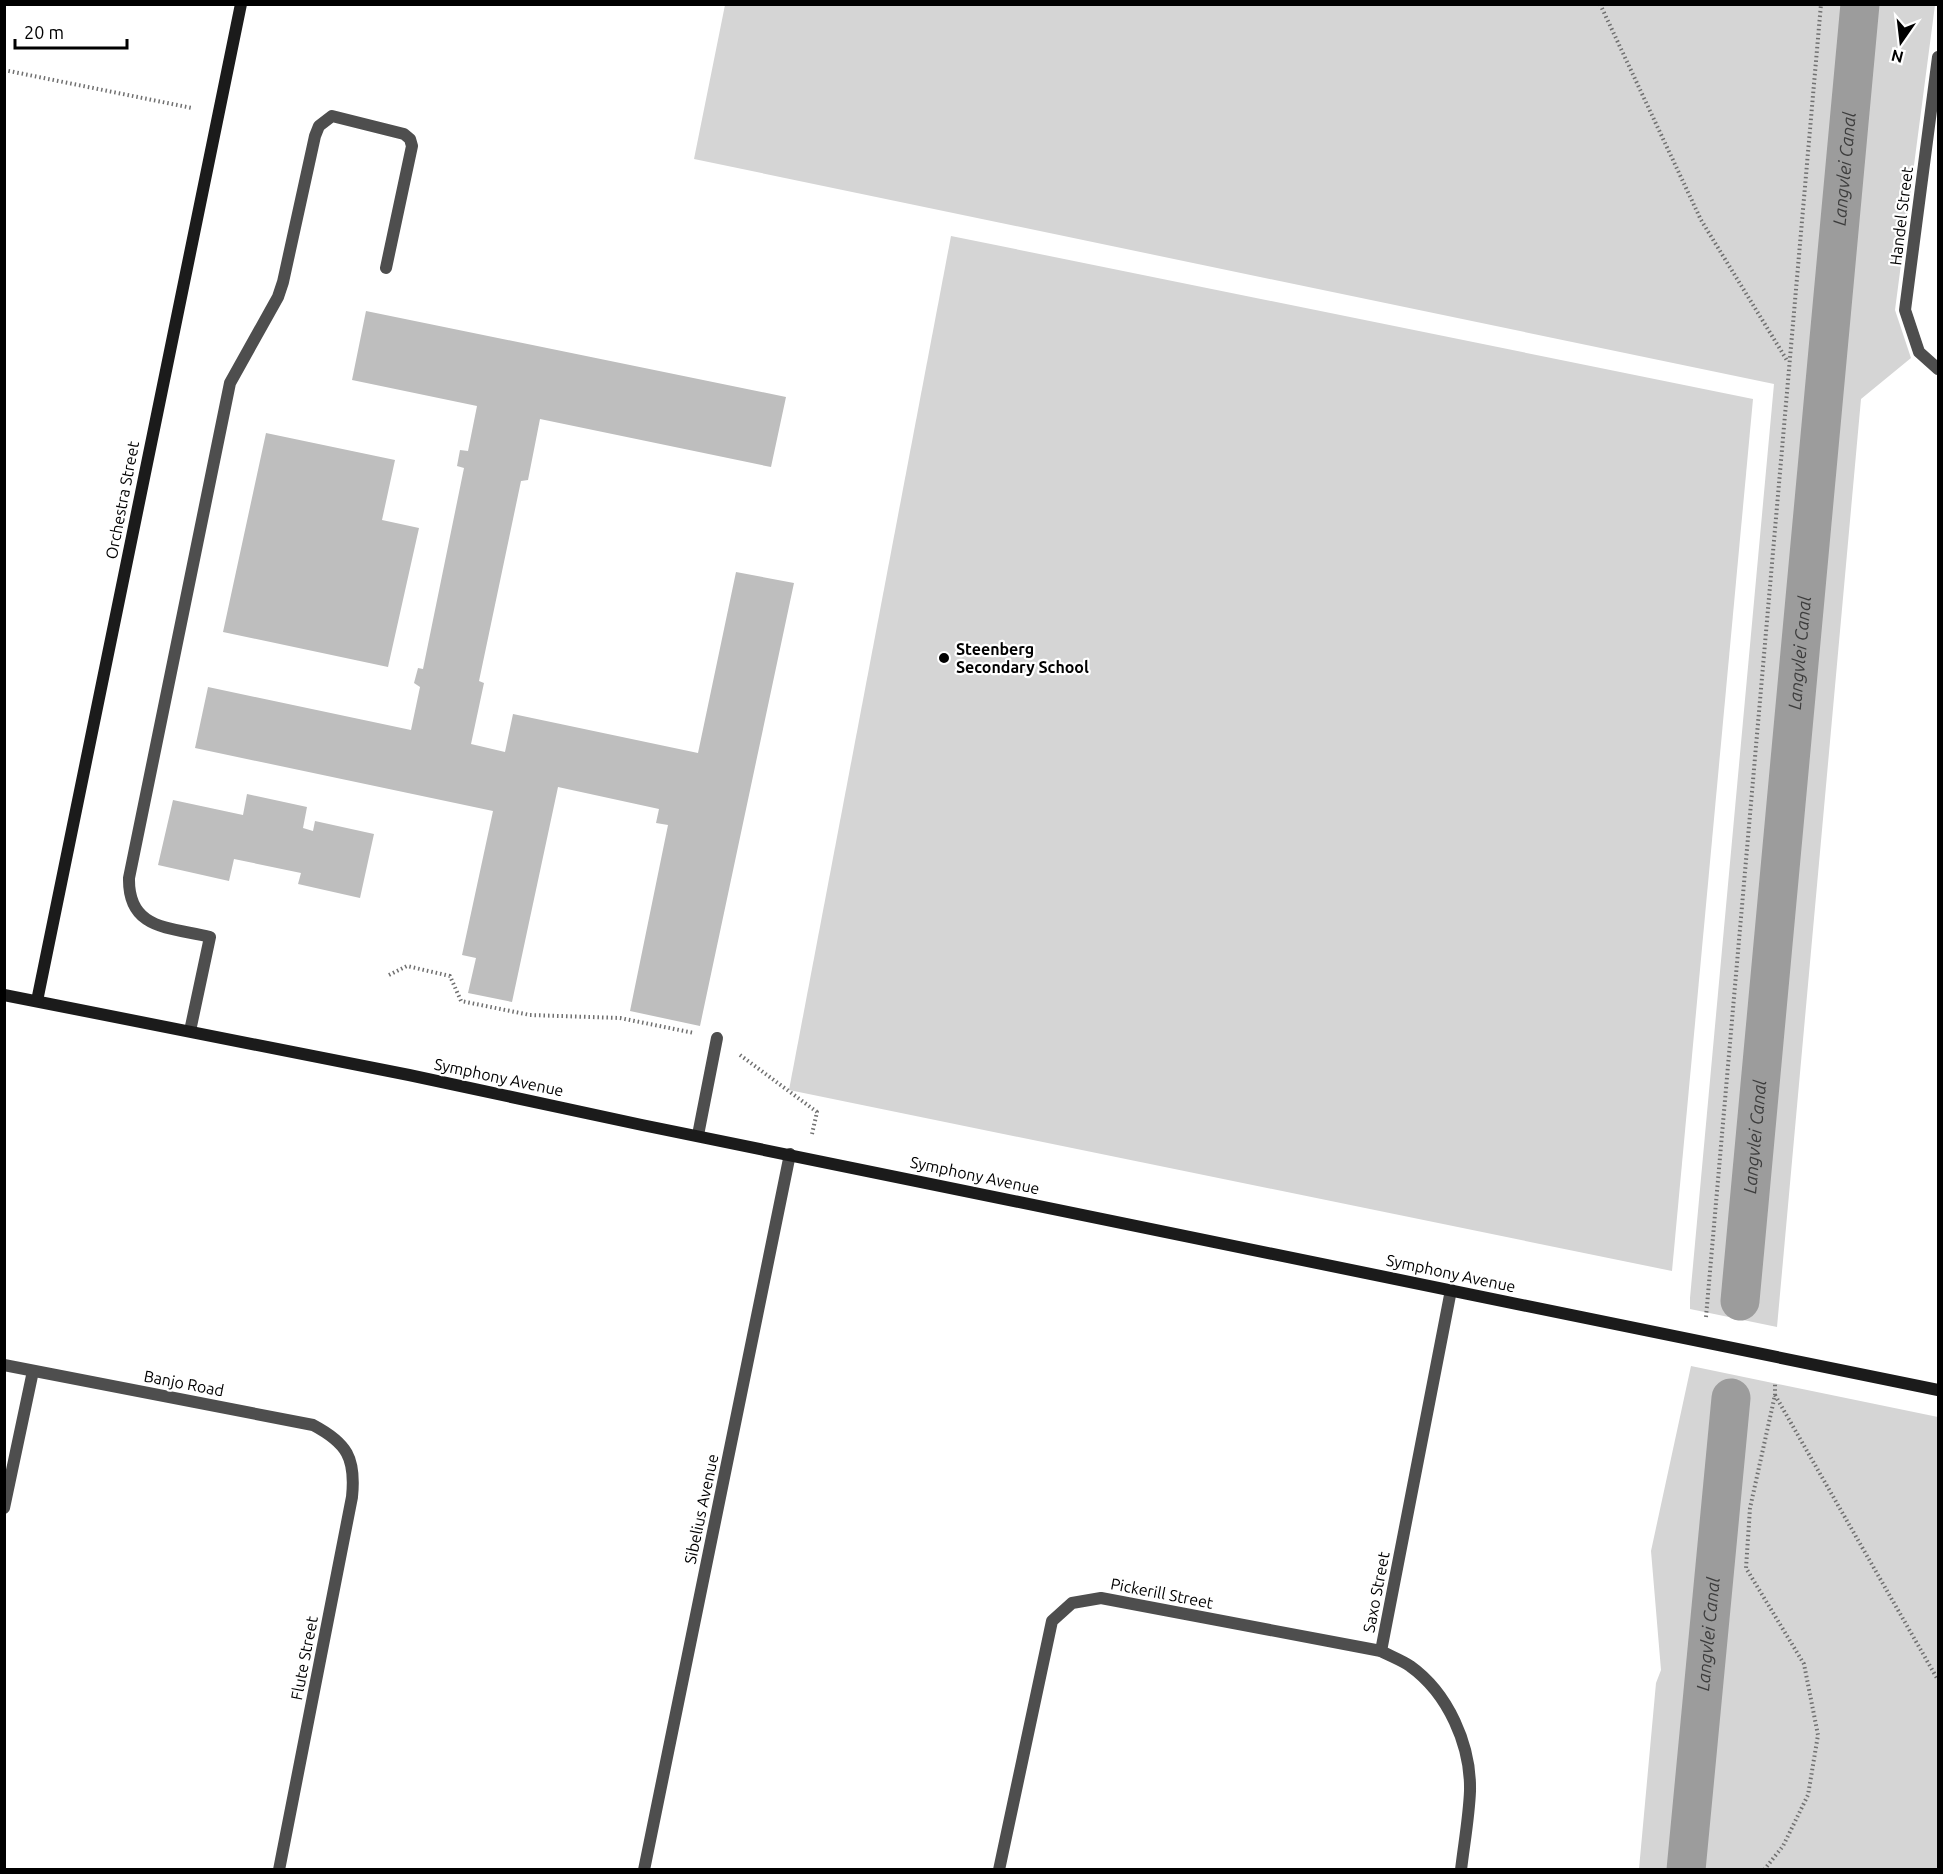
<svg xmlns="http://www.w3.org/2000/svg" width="1943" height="1874" font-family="Ubuntu,sans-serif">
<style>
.green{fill:#d5d5d5}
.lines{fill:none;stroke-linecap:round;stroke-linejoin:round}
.canal{stroke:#9c9c9c;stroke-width:39}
.building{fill:#bebebe}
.path{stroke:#707070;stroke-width:4;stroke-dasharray:1.5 3;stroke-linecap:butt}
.lane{stroke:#4e4e4e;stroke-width:12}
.street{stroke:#4e4e4e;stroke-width:12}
.secondary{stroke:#1b1b1b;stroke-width:12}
.poi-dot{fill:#000;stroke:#fff;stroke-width:2}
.labels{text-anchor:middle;stroke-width:4.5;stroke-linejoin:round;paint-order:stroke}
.street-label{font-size:16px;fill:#000;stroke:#fff}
.poi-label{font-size:16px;font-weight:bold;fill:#000;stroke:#fff;text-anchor:start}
.water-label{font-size:18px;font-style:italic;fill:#3d3d3d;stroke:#fff}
</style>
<rect width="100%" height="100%" fill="#fff"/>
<!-- green -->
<g class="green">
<path d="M725 5H1935L1895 310 1911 358 1861 399 1777 1327 1690 1309V1298L1774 384 694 159Z"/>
<path d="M951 236 1753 399 1672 1271 789 1090Z"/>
<path d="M1691 1366 1938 1417V1869H1639L1656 1683 1661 1670 1651 1551Z"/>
</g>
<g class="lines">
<!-- canal -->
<g class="canal">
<path id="s1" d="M1740 1301 1860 4"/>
<path id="s2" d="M1686 1870 1731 1398"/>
</g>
</g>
<!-- building -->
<g class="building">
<path d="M366 311 786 397 771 467 540 419 528 480 521 481 479 681 484 683 471 744 505 752 513 714 698 753 736 572 794 583 700 1026 630 1011 668 825 656 823 659 809 558 787 512 1002 468 993 476 958 462 955 493 811 195 748 208 687 411 730 420 687 414 683 418 668 423 669 464 468 457 466 460 450 468 451 477 406 352 380Z"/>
<path d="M266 433 395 460 382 520 419 528 388 667 223 632Z"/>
<path d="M247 794 307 807 303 828 313 831 315 821 374 834 360 898 298 884 301 873 234 859 229 881 158 865 173 800 243 815Z"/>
</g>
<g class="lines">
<!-- path -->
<g class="path">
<path d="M1600 4 1701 220 1788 362"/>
<path d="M4 70 192 108"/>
<path d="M389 975 407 966 450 976 461 1001 530 1015 620 1018 694 1033"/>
<path d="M740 1055 817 1112 812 1134"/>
<path d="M1706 1317 1821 4"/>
<path d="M1775 1395 1938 1680"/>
<path d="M1764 1870 1783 1846 1808 1795 1818 1735 1804 1664 1746 1568 1750 1508 1775 1395V1382"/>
</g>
<!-- lane -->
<g class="lane">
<path d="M190 1031 210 937C169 927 128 930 129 878L230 383 278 297 283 282 315 136 319 126 332 116 404 134 410 139 412 146 386 268"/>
<path d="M698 1135 717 1038"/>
</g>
<!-- street -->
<g class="street">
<path d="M1938 57 1905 310 1919 352 1938 369"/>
<path d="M4 1365 313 1425C347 1443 356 1458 352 1497L279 1870"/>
<path d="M4 1508 33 1371"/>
<path d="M1381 1651 1451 1290"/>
<path d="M644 1870 790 1154"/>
<path d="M999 1870 1052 1621 1072 1603 1101 1598 1381 1651C1390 1656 1401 1660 1410 1666 1448 1693 1471 1745 1470 1791 1469 1817 1464 1844 1461 1870"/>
</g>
<!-- secondary -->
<g class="secondary">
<path d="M4 995 409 1075 642 1125 1938 1390"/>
<path d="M37 1001 241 4"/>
</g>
</g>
<!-- markers -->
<circle class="poi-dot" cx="944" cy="658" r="6"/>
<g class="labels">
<!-- street labels -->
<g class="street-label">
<text transform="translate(1901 216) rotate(-83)" y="6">Handel Street</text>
<text transform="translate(122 500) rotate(-79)" y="6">Orchestra Street</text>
<text transform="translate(499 1077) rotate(12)" y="6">Symphony Avenue</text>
<text transform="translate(975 1175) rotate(12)" y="6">Symphony Avenue</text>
<text transform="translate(1451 1273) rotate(12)" y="6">Symphony Avenue</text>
<text transform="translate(184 1383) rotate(11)" y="6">Banjo Road</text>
<text transform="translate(701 1509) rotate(-78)" y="6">Sibelius Avenue</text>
<text transform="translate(1376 1592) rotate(-79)" y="6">Saxo Street</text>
<text transform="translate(1162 1593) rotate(11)" y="6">Pickerill Street</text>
<text transform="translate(304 1658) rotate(-79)" y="6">Flute Street</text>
</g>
<!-- poi labels -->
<g class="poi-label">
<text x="956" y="655">Steenberg<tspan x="956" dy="18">Secondary School</tspan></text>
</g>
<!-- water labels -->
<g class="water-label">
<text dy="6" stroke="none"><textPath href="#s1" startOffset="1137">Langvlei Canal</textPath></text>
<text dy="6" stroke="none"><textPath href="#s1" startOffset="651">Langvlei Canal</textPath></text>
<text dy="6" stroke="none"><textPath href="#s1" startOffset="165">Langvlei Canal</textPath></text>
<text dy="6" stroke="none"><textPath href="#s2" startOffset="237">Langvlei Canal</textPath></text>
</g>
</g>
<!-- border -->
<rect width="1943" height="1874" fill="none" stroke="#000000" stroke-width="12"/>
<!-- north arrow -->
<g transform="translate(1901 42) rotate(194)" stroke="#ffffff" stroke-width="4.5" paint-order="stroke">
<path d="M0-4.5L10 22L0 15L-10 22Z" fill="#000000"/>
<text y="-9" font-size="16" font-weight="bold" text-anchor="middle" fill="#000000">N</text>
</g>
<!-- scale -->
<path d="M15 39v9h112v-9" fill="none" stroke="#000000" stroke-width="3"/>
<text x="24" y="39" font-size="18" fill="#000000" stroke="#ffffff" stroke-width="4.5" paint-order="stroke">20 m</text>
</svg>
